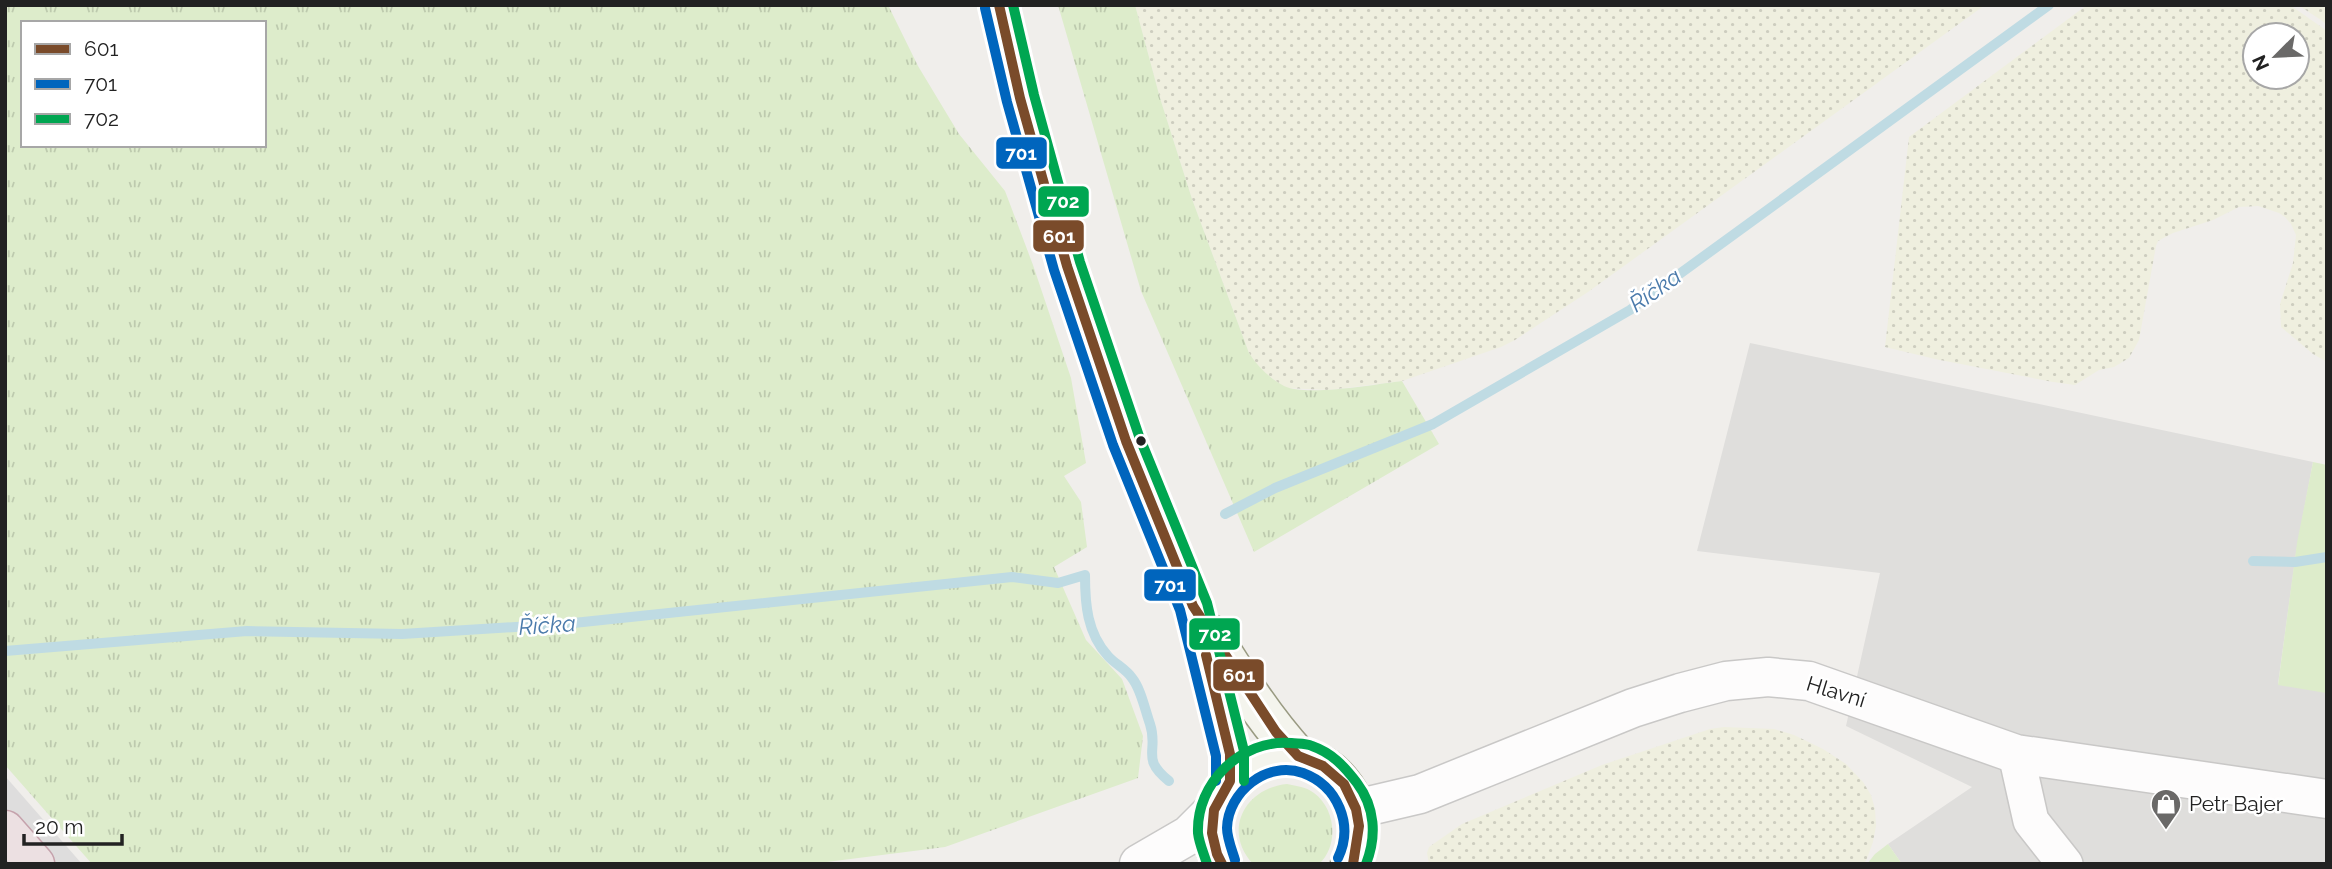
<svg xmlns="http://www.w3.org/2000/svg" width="2332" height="869" font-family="Raleway,sans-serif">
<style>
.residential{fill:#dfdedc}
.farmland{fill:url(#farmland-dots);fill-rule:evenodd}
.grass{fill:url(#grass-tufts);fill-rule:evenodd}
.garden{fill:#ddeccb}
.pier{fill:#dedddd}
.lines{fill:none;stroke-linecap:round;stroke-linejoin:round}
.stream{stroke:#bfdbe3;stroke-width:10}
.minor-casing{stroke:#c9c8c7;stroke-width:38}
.tertiary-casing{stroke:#c9c8c7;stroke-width:41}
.secondary-casing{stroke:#999a82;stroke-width:41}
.motorway-casing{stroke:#c5a2ac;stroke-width:41}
.minor{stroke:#fdfcfc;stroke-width:35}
.tertiary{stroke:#fdfcfc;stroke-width:38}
.secondary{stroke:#f4f4ed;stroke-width:38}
.motorway{stroke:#ece0e2;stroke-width:38}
.bus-1-casing{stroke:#fff;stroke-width:16}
.bus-2-casing{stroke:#fff;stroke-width:16}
.bus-3-casing{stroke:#fff;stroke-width:16}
.bus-1{stroke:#7a4b2a;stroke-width:10}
.bus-2{stroke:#0065bd;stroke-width:10}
.bus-3{stroke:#00a651;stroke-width:10}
.bus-dot{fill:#222;stroke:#fff;stroke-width:2.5}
.labels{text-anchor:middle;stroke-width:5;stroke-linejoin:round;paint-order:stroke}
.street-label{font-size:21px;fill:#222;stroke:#fff}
.poi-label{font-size:21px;fill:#222;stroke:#fff;text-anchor:start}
.water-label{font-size:23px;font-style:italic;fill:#4a7aab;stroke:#fff}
.line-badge{stroke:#fff;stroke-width:2.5}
.badge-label{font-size:19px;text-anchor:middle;font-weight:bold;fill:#fff}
</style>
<defs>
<pattern id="farmland-dots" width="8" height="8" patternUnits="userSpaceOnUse" patternTransform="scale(1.75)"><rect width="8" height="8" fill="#efefdf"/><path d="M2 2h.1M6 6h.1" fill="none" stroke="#cdcdbf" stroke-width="1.8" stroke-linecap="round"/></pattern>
<pattern id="grass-tufts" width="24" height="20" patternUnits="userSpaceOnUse" patternTransform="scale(1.75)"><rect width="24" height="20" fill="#ddeccb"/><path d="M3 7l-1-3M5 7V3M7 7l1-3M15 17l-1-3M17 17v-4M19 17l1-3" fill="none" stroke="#bdcaae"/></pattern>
</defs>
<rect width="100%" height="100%" fill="#f0eeeb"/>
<!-- residential -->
<path class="residential" d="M1750 343 2313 462 2296 553 2278 684 2326 692 2327 687V864H1902L1888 844 1972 787 1846 726 1880 573 1697 551Z"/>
<!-- farmland -->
<g class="farmland">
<path d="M1135 5H1985L1588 292 1515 340 1501 347 1402 381 1328 390 1286 388 1267 375 1256 365 1249 353 1192 199 1160 98Z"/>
<path d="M2087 5H2290L2327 31V362L2313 354 2281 327 2280 304 2293 263 2296 235 2291 224 2285 217 2279 213 2258 206 2239 207 2213 220 2173 233 2158 241 2156 246 2139 340 2129 358 2114 367 2099 370 2075 385 2053 382 1935 359 1885 347 1909 137ZM2255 35H2297V77H2255Z"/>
<path d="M2298 5H2327V25L2321 20Z"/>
<path d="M1724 727 1774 729 1794 735 1823 749 1846 764 1863 782 1871 795 1875 809 1876 826 1873 842 1866 861 1862 864H1429L1427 853 1429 847 1462 824 1602 765 1710 729Z"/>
</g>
<!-- grass -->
<g class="grass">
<path d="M5 5H888L918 66 959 134 1005 191 1033 265 1071 378 1086 463 1064 476 1081 502 1087 547 1054 567 1086 640 1122 679 1143 736 1138 778 945 847 811 864H92L5 765ZM23 23H264V145H23Z"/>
<path d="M1058 5H1135L1160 98 1192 199 1249 353C1258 367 1269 378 1284 386 1305 397 1377 384 1402 381L1439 444 1254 552 1141 291Z"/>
<path d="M1287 784C1297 786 1306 787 1314 793 1336 809 1339 846 1319 864H1253C1222 831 1245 788 1287 784Z"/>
</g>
<!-- garden -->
<g class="garden">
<path d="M2313 462 2327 465 2326 693 2278 685 2297 543Z"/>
<path d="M1888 844 1902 864H1867L1875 854Z"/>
</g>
<!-- pier -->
<path class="pier" d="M5 776 82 864H5Z"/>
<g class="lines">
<!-- stream -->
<g class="stream">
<path d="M1225 514 1275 488 1433 424 1630 310 2049 5"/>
<path d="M2253 561 2295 562 2327 557"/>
<path d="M5 651 247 631 402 634 564 624 1012 577 1058 583 1085 575C1085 604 1087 633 1108 656 1115 664 1126 669 1132 678 1141 689 1145 710 1150 724 1159 751 1140 758 1169 781"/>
</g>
<!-- minor casing -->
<g class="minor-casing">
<path id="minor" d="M2016 754 2031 821 2065 864"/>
</g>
<!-- tertiary casing -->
<g class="tertiary-casing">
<g id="tertiary">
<path d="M1356 809 1420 794 1633 708 1680 693 1726 681 1768 677 1809 681 2016 754 2327 799"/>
<path d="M1139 864 1189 835 1214 810"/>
</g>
</g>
<!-- secondary casing -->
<g class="secondary-casing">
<g id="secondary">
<path d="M999 5 1020 98 1067 266 1126 441 1193 606 1230 754V781"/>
<path d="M1211 634C1238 677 1264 719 1298 756"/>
<path d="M1222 864C1175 777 1306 706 1353 801 1362 820 1361 846 1350 864"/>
</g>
</g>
<!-- motorway casing -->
<g class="motorway-casing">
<path id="motorway" d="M5 830 35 864"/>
</g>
<!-- minor -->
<use href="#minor" class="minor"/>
<!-- tertiary -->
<use href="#tertiary" class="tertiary"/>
<!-- secondary -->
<use href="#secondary" class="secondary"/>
<!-- motorway -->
<use href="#motorway" class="motorway"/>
<!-- bus-1 casing -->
<g class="bus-1-casing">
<g id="bus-1">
<path d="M999 5 1020 98 1067 266 1126 441 1193 606 1276 732 1298 756 1323 766 1344 784 1356 809 1359 826 1353 864"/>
<path d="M1206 655 1230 754V781L1214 810 1212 833 1217 854 1222 864"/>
</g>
</g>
<!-- bus-2 casing -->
<g class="bus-2-casing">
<g id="bus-2">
<path d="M985 8 1007 102 1054 270 1113 445 1180 610 1216 756V781"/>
<path d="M1235 860C1232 850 1227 838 1227 828 1228 792 1267 760 1303 773 1338 786 1354 825 1338 858"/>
</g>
</g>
<!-- bus-3 casing -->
<g class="bus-3-casing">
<g id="bus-3">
<path d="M1013 5 1034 95 1080 262 1139 436 1207 603 1244 751V781"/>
<path d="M1207 864C1204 854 1199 843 1198 833 1196 783 1241 739 1291 743 1297 744 1305 743 1312 746 1332 753 1344 766 1357 783 1375 807 1377 836 1366 864"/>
</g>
</g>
<!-- bus-1 -->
<use href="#bus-1" class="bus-1"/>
<!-- bus-2 -->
<use href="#bus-2" class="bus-2"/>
<!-- bus-3 -->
<use href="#bus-3" class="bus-3"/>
</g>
<!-- icons -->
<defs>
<g id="shop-pin" transform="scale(1.575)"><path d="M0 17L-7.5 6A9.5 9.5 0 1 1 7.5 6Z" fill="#6a6968" stroke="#fff"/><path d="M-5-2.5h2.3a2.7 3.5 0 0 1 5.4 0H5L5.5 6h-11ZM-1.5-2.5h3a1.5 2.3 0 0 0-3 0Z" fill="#fff"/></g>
</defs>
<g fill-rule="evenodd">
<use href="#shop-pin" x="2166" y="804"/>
</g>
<!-- markers -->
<circle class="bus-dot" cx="1141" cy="441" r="6"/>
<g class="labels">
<!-- street labels -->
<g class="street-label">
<text transform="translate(1836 692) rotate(17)" y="7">Hlavní</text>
</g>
<!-- poi labels -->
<g class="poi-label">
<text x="2189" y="811">Petr Bajer</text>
</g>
<!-- water labels -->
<g class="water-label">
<text transform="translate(1655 290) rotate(-35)" y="8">Říčka</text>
<text transform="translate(547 625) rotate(-4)" y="8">Říčka</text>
</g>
</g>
<g class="line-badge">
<rect x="995" y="136" width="53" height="34" rx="7" fill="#0065bd"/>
<rect x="1037" y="185" width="53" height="33" rx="7" fill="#00a651"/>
<rect x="1032" y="219" width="53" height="34" rx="7" fill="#7a4b2a"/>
<rect x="1143" y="568" width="54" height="34" rx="7" fill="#0065bd"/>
<rect x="1188" y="617" width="53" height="34" rx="7" fill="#00a651"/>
<rect x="1212" y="658" width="53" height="34" rx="7" fill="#7a4b2a"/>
</g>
<g class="badge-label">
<text x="1021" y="160">701</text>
<text x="1063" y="208">702</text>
<text x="1059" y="243">601</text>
<text x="1170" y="592">701</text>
<text x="1215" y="641">702</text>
<text x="1239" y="682">601</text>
</g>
<!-- border -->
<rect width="2332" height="869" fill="none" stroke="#222222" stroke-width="14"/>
<!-- legend -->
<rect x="21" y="21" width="245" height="126" fill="#ffffff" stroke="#a7a7a7" stroke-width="2"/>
<rect x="35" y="44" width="35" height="10" fill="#7a4b2a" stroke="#a7a7a7" stroke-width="2"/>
<text x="84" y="56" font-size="21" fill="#222222">601</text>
<rect x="35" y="79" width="35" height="10" fill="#0065bd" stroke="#a7a7a7" stroke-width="2"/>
<text x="84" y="91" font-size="21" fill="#222222">701</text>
<rect x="35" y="114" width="35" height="10" fill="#00a651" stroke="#a7a7a7" stroke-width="2"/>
<text x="84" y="126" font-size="21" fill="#222222">702</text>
<!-- north arrow -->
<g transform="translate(2276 56) rotate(246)"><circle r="33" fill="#ffffff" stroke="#a7a7a7" stroke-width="2"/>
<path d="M0-5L12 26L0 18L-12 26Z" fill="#6a6968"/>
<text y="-10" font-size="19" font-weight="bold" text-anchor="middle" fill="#222222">N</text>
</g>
<!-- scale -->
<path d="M24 834v10h98v-10" fill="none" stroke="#222222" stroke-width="3.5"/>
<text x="35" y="834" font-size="21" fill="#222222" stroke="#ffffff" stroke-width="5" paint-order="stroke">20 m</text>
</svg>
